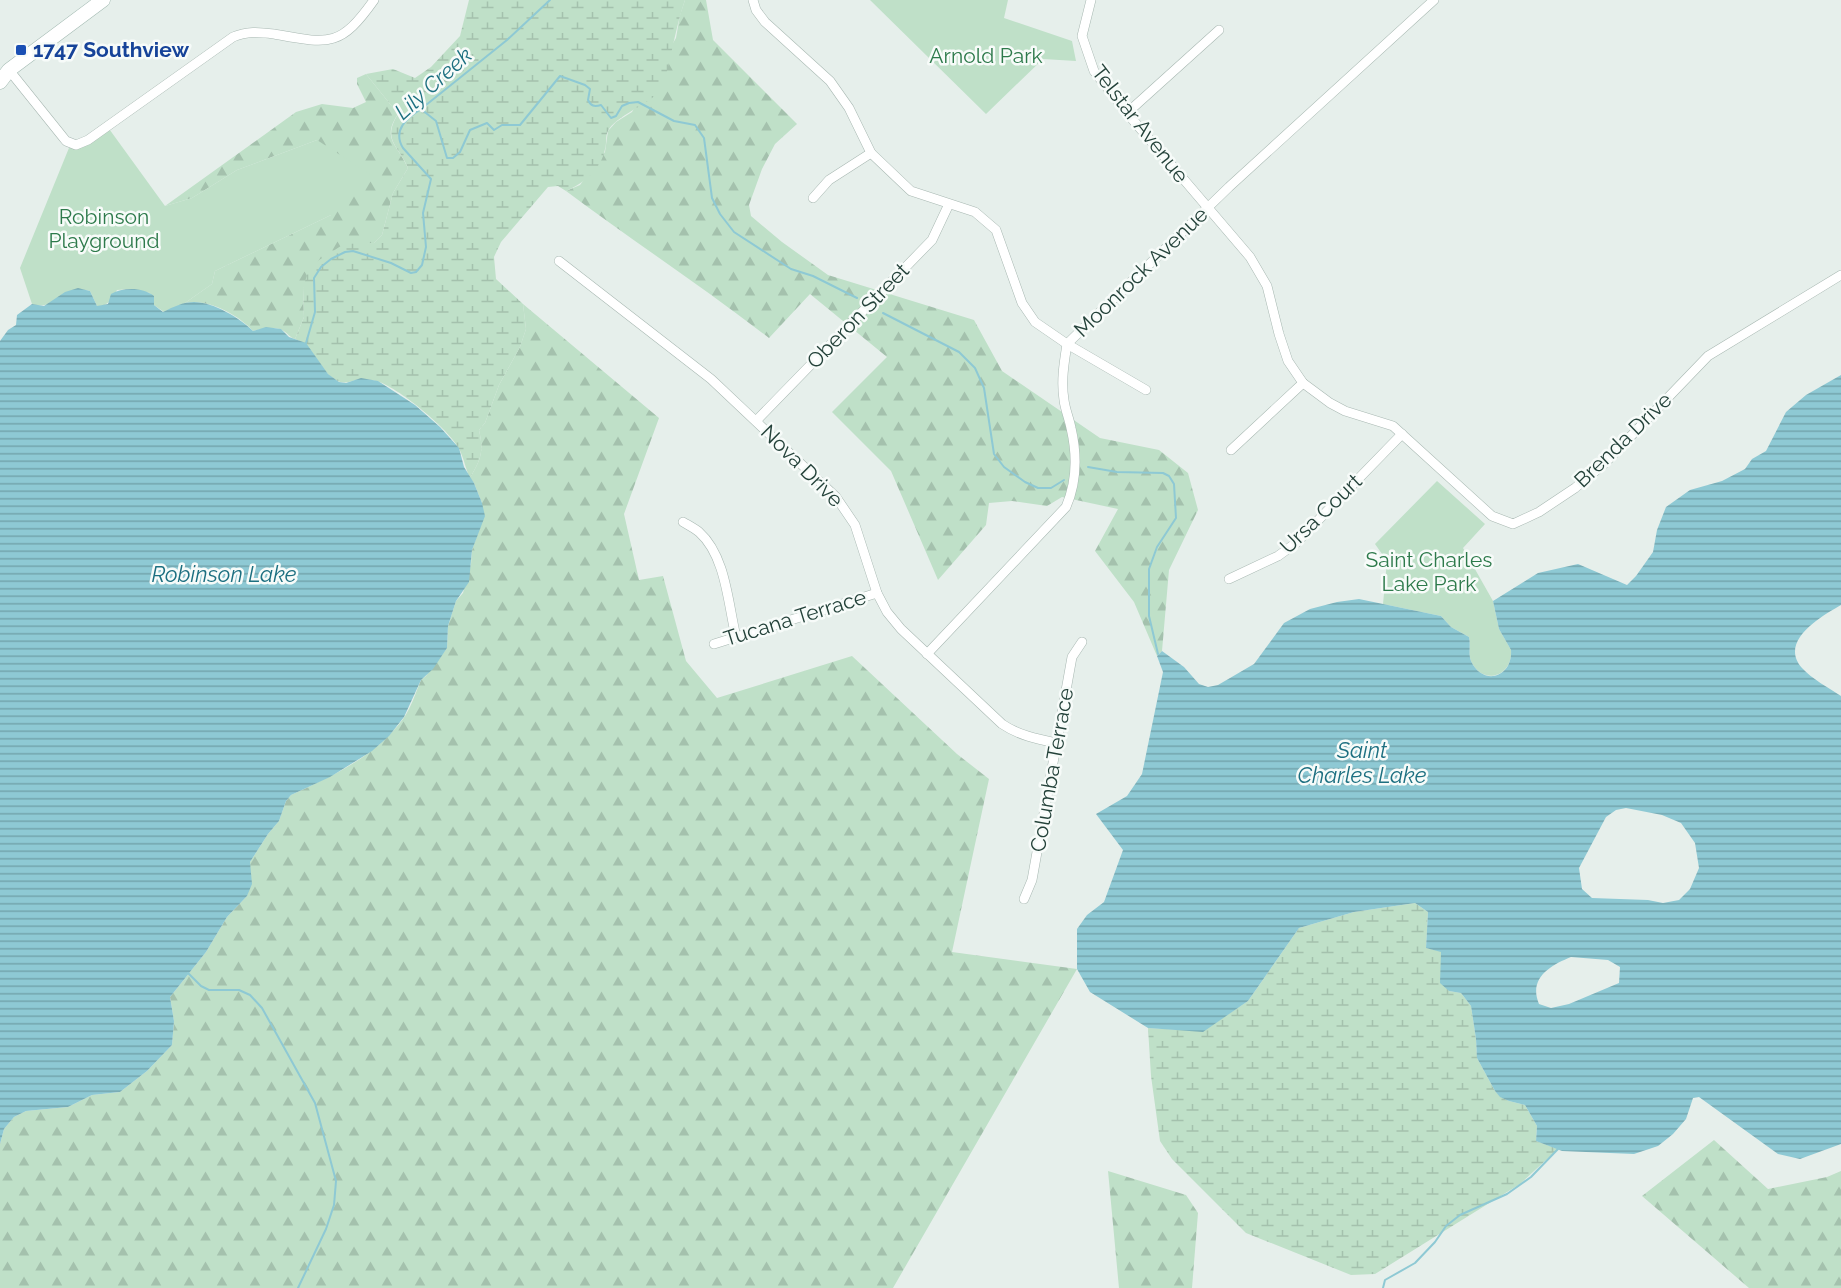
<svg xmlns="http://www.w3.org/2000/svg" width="1841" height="1288" font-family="Raleway,sans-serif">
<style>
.forest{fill:url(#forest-firs)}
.wetland{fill:url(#wetland-marsh)}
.park{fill:#bfe0c8}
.water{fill:url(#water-rules);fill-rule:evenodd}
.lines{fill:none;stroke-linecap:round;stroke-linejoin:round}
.stream{stroke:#8ec9d4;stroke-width:2}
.street-casing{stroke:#a8b8b2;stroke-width:10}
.secondary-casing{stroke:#a4bbb3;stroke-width:15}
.street{stroke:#fff;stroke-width:9}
.secondary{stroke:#fff;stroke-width:14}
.transit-dot{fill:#1a4fb4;stroke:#f7fbf9;stroke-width:2}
.labels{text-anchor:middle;stroke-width:5;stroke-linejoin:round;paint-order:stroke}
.transit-label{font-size:21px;font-weight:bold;fill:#164399;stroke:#f7fbf9;text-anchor:start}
.park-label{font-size:21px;fill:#2d7a4b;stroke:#f7fbf9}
.street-label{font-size:21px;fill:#24423a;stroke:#f7fbf9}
.water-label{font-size:22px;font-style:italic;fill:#1c6f80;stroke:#f7fbf9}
</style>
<defs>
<pattern id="forest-firs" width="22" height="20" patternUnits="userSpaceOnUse" patternTransform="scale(1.5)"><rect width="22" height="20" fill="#bfe0c8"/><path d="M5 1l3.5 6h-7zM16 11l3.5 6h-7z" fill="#a4c1ad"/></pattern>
<pattern id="wetland-marsh" width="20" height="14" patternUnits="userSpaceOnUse" patternTransform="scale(1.5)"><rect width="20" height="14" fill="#bfe0c8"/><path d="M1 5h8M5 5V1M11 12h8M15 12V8" fill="none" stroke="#a4c1ad"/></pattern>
<pattern id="water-rules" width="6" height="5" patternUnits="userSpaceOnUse" patternTransform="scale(1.5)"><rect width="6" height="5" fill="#8ec9d4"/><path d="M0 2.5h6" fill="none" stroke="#74a5ad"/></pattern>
</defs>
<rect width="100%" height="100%" fill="#e6efeb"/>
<!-- forest -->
<g class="forest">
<path d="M685 0H706L713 40 797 124 775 144 762 169 749 205 751 216 782 242 828 275 974 320 1002 371 1100 438 1159 450 1188 473 1198 510 1169 570 1162 651 1157 656 1134 602 1095 551 1118 509 1062 497 1047 506 1012 501 989 503 986 525 938 580 891 471 832 412 887 357 810 294 769 338C703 287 633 241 566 191L580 185 605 152 608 131 616 122 632 112 676 38 680 15Z"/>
<path d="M366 74 398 114C381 139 398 145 408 168L393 193 382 235 374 243 367 244 303 288 304 317 295 339C289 337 288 333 282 330 274 326 262 329 253 331 237 314 209 299 185 303L212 284 215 271 331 215 317 140 237 170 192 198 165 206 296 112 322 104 353 108 366 102 357 84V78Z"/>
<path d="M523 304 659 418 624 514 639 580 663 576 686 661 717 698 852 656 957 754 989 779 952 952 1077 969 893 1288H0V1144L4 1129 14 1117 26 1111 68 1107 92 1095 120 1092 147 1071 172 1045 174 1021 170 997 206 952 227 917 247 896 250 862 268 834 279 821 286 801 291 795C332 776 375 757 403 719 411 708 416 692 421 680L426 676 447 648 448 626 456 601 463 593 471 564 472 550 480 527 482 503 474 483 470 478C481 459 484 452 479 430L485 423 499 385 520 347 526 329Z"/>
<path d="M1714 1140 1768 1189 1827 1177 1841 1171V1288H1749L1642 1196Z"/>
<path d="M1108 1171 1186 1195 1198 1213 1192 1288H1119Z"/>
</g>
<!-- wetland -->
<g class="wetland">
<path d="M469 0H685C677 23 673 47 667 71 665 76 664 85 662 89 651 103 614 117 608 131 605 136 607 144 605 149 601 170 584 183 566 191L558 186 548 187 501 242 494 257 496 279 523 304 526 329 520 347 499 385 485 423 479 430C484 452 481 459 470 478 465 468 464 457 458 447 448 429 397 386 376 381 372 380 367 379 363 379 353 379 346 386 336 380 317 369 317 348 295 339L304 317 303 288 308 272 319 260 344 244 374 243 382 235 393 193 408 168C398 145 382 140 398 114L366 74 393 69 415 78 431 67 460 36Z"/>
<path d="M1415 903 1428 912 1426 948 1441 951 1449 991 1461 993 1471 1006 1476 1039 1477 1058 1495 1091 1501 1097 1509 1101 1525 1105 1537 1126 1536 1141 1558 1149 1520 1184 1375 1274 1351 1275 1246 1233 1172 1159 1160 1141 1151 1076 1148 1028 1203 1031 1248 1001 1299 928 1354 912Z"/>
</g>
<!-- park -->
<g class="park">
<path d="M870 0H1008L1004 18 1072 41 1076 61 1043 59 986 114Z"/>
<path d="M107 126 165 206 192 198 237 170 317 140 371 175 331 215 215 271 212 284 185 303 164 312 154 305 150 293 130 289 117 290C111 299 108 307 97 306L90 291C66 284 55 312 32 304L20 268 71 143 76 144Z"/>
<path d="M1437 481 1485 524 1463 548 1493 601 1499 629 1511 650C1513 677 1482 686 1471 661 1468 654 1471 645 1469 637L1451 627 1441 616 1383 604 1387 561 1375 544Z"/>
</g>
<!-- water -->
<g class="water">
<path d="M78 288 90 291 97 306 108 304 111 294C123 287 143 287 154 296V305L163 312C173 307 183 302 194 302 213 302 240 318 253 331L266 327 281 329 289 337 306 343 328 374 339 382 346 383 361 378 378 381 415 405 440 427 459 448 464 467 474 483 482 503 485 516 472 550 469 582 456 601 448 626 447 648 433 669 421 680 404 717 389 736 372 751 330 777 291 795 286 801 279 821 268 834 250 862 252 884 247 896 227 917 206 952 170 997 174 1021 172 1045 147 1071 120 1092 92 1095 68 1107 26 1111 14 1117 4 1129 0 1144V341L8 330 16 325 17 315 32 304 44 306 65 292Z"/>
<path d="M1841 375V605C1822 616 1778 641 1802 668 1812 679 1829 688 1841 696V1144L1800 1159 1778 1154 1699 1097 1693 1098 1686 1119 1673 1134 1658 1146 1634 1154 1562 1151 1536 1141 1537 1126 1525 1105 1509 1101 1500 1097 1495 1091 1477 1058 1476 1039 1471 1006 1461 993 1449 991 1440 983 1441 952 1426 948 1428 912 1415 903 1354 912 1299 928 1248 1001 1203 1032 1148 1028 1090 992 1077 969V929L1087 915 1104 902 1123 850 1096 814 1127 796 1142 774 1163 672 1157 656 1162 651 1184 667 1199 684 1208 687 1218 685 1254 664 1284 623 1310 609 1337 602 1359 599 1441 616 1451 627 1469 637C1471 645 1468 654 1471 661 1483 687 1513 677 1511 650L1499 629 1493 601 1538 573 1578 564 1627 585 1636 576 1653 552 1657 530 1666 507 1690 490 1722 481 1745 469 1752 459 1766 451 1786 412 1806 395ZM1626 808 1662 815 1681 823 1695 843 1699 868 1690 889 1679 900 1663 903 1648 900 1592 898 1582 889 1579 868 1606 817 1616 810ZM1571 957 1608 960 1620 967 1619 983 1569 1004 1551 1008 1539 1004C1528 978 1551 965 1571 957Z"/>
</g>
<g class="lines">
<!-- stream -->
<g class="stream">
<path d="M421 109 436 121 447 158H453L460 152 470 130 487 123 494 130 502 125H520L560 76 585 85 590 89 588 100C591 106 594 107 601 105L611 118 616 116 622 106 629 103 638 102 674 121 695 125 704 138 712 198 720 214 734 232 791 269 813 276 857 298"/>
<path d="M883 313 959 352 975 368 984 388 994 454 1004 467 1025 482 1038 488H1051L1064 480"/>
<path d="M306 343 315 312 314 278 321 267 331 259 345 252 353 251 391 263 411 273 416 272 422 265 426 247 423 213 431 179 403 148C392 130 407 118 421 109L507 40 550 0"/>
<path d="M1088 467 1117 472 1163 473 1169 476 1174 484 1176 518 1157 547 1149 569V616L1158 654"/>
<path d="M188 973 201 986 209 990H239L250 995 262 1008 315 1103 336 1181 334 1205 326 1229 298 1288"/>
<path d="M1383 1288 1385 1280 1415 1263 1435 1242 1446 1226 1460 1215 1507 1194 1531 1177 1558 1149"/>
</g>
<!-- street casing -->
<g class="street-casing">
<g id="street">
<path d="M753 0 756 10 765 22 830 81 849 108 871 153 911 191 975 212 996 230 1022 303 1035 322 1067 344 1146 390"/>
<path d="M1091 0 1082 36 1094 71 1127 113 1250 257 1267 286 1279 334 1288 361 1303 383 1330 403 1345 411 1393 426 1492 516 1513 524 1539 512 1575 488 1605 463 1708 356 1841 275"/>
<path d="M9 70 62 136 66 141 76 145 88 140 233 37C247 31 259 32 274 34 329 44 340 48 374 0"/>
<path d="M1127 113 1219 30"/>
<path d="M813 198 829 180 871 153"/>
<path d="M559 261 711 379 836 497 855 525 877 593 887 612 901 629 1002 724C1018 735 1037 739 1056 743"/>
<path d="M756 421 932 240 949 204"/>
<path d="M1231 450 1303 383"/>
<path d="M683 522C688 525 694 528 699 532 726 556 728 604 736 637"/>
<path d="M1229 579 1278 556 1296 543 1402 434"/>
<path d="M714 644 877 593"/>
<path d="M927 654 1066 507C1077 482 1077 454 1071 428 1069 418 1065 409 1064 400 1061 381 1064 363 1067 344L1229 187 1434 0"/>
<path d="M1024 899 1032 880 1072 657 1082 642"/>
</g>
</g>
<!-- secondary casing -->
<g class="secondary-casing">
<path id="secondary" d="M0 82 9 70 103 0"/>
</g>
<!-- street -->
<use href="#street" class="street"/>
<!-- secondary -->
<use href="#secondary" class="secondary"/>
</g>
<!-- markers -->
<rect class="transit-dot" x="15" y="44" width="12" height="12" rx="3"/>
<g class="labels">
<!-- transit labels -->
<g class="transit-label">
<text x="33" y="57">1747 Southview</text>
</g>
<!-- park labels -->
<g class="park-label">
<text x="986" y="63">Arnold Park</text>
<text x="104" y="224">Robinson<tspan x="104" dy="24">Playground</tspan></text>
<text x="1429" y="567">Saint Charles<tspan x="1429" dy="24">Lake Park</tspan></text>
</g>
<!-- street labels -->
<g class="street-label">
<text transform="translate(1140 124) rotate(52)" y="7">Telstar Avenue</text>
<text transform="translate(1141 272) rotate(-44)" y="7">Moonrock Avenue</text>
<text transform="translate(858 316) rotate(-46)" y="7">Oberon Street</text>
<text transform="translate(1623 440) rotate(-44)" y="7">Brenda Drive</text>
<text transform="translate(802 466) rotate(45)" y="7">Nova Drive</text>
<text transform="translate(1321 514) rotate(-44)" y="7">Ursa Court</text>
<text transform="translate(795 618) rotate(-17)" y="7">Tucana Terrace</text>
<text transform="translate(1052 770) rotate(-80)" y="7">Columba Terrace</text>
</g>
<!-- water labels -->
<g class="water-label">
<text transform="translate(433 83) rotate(-42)" y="8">Lily Creek</text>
<text x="224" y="582">Robinson Lake</text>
<text x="1362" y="758">Saint<tspan x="1362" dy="25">Charles Lake</tspan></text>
</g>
</g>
</svg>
